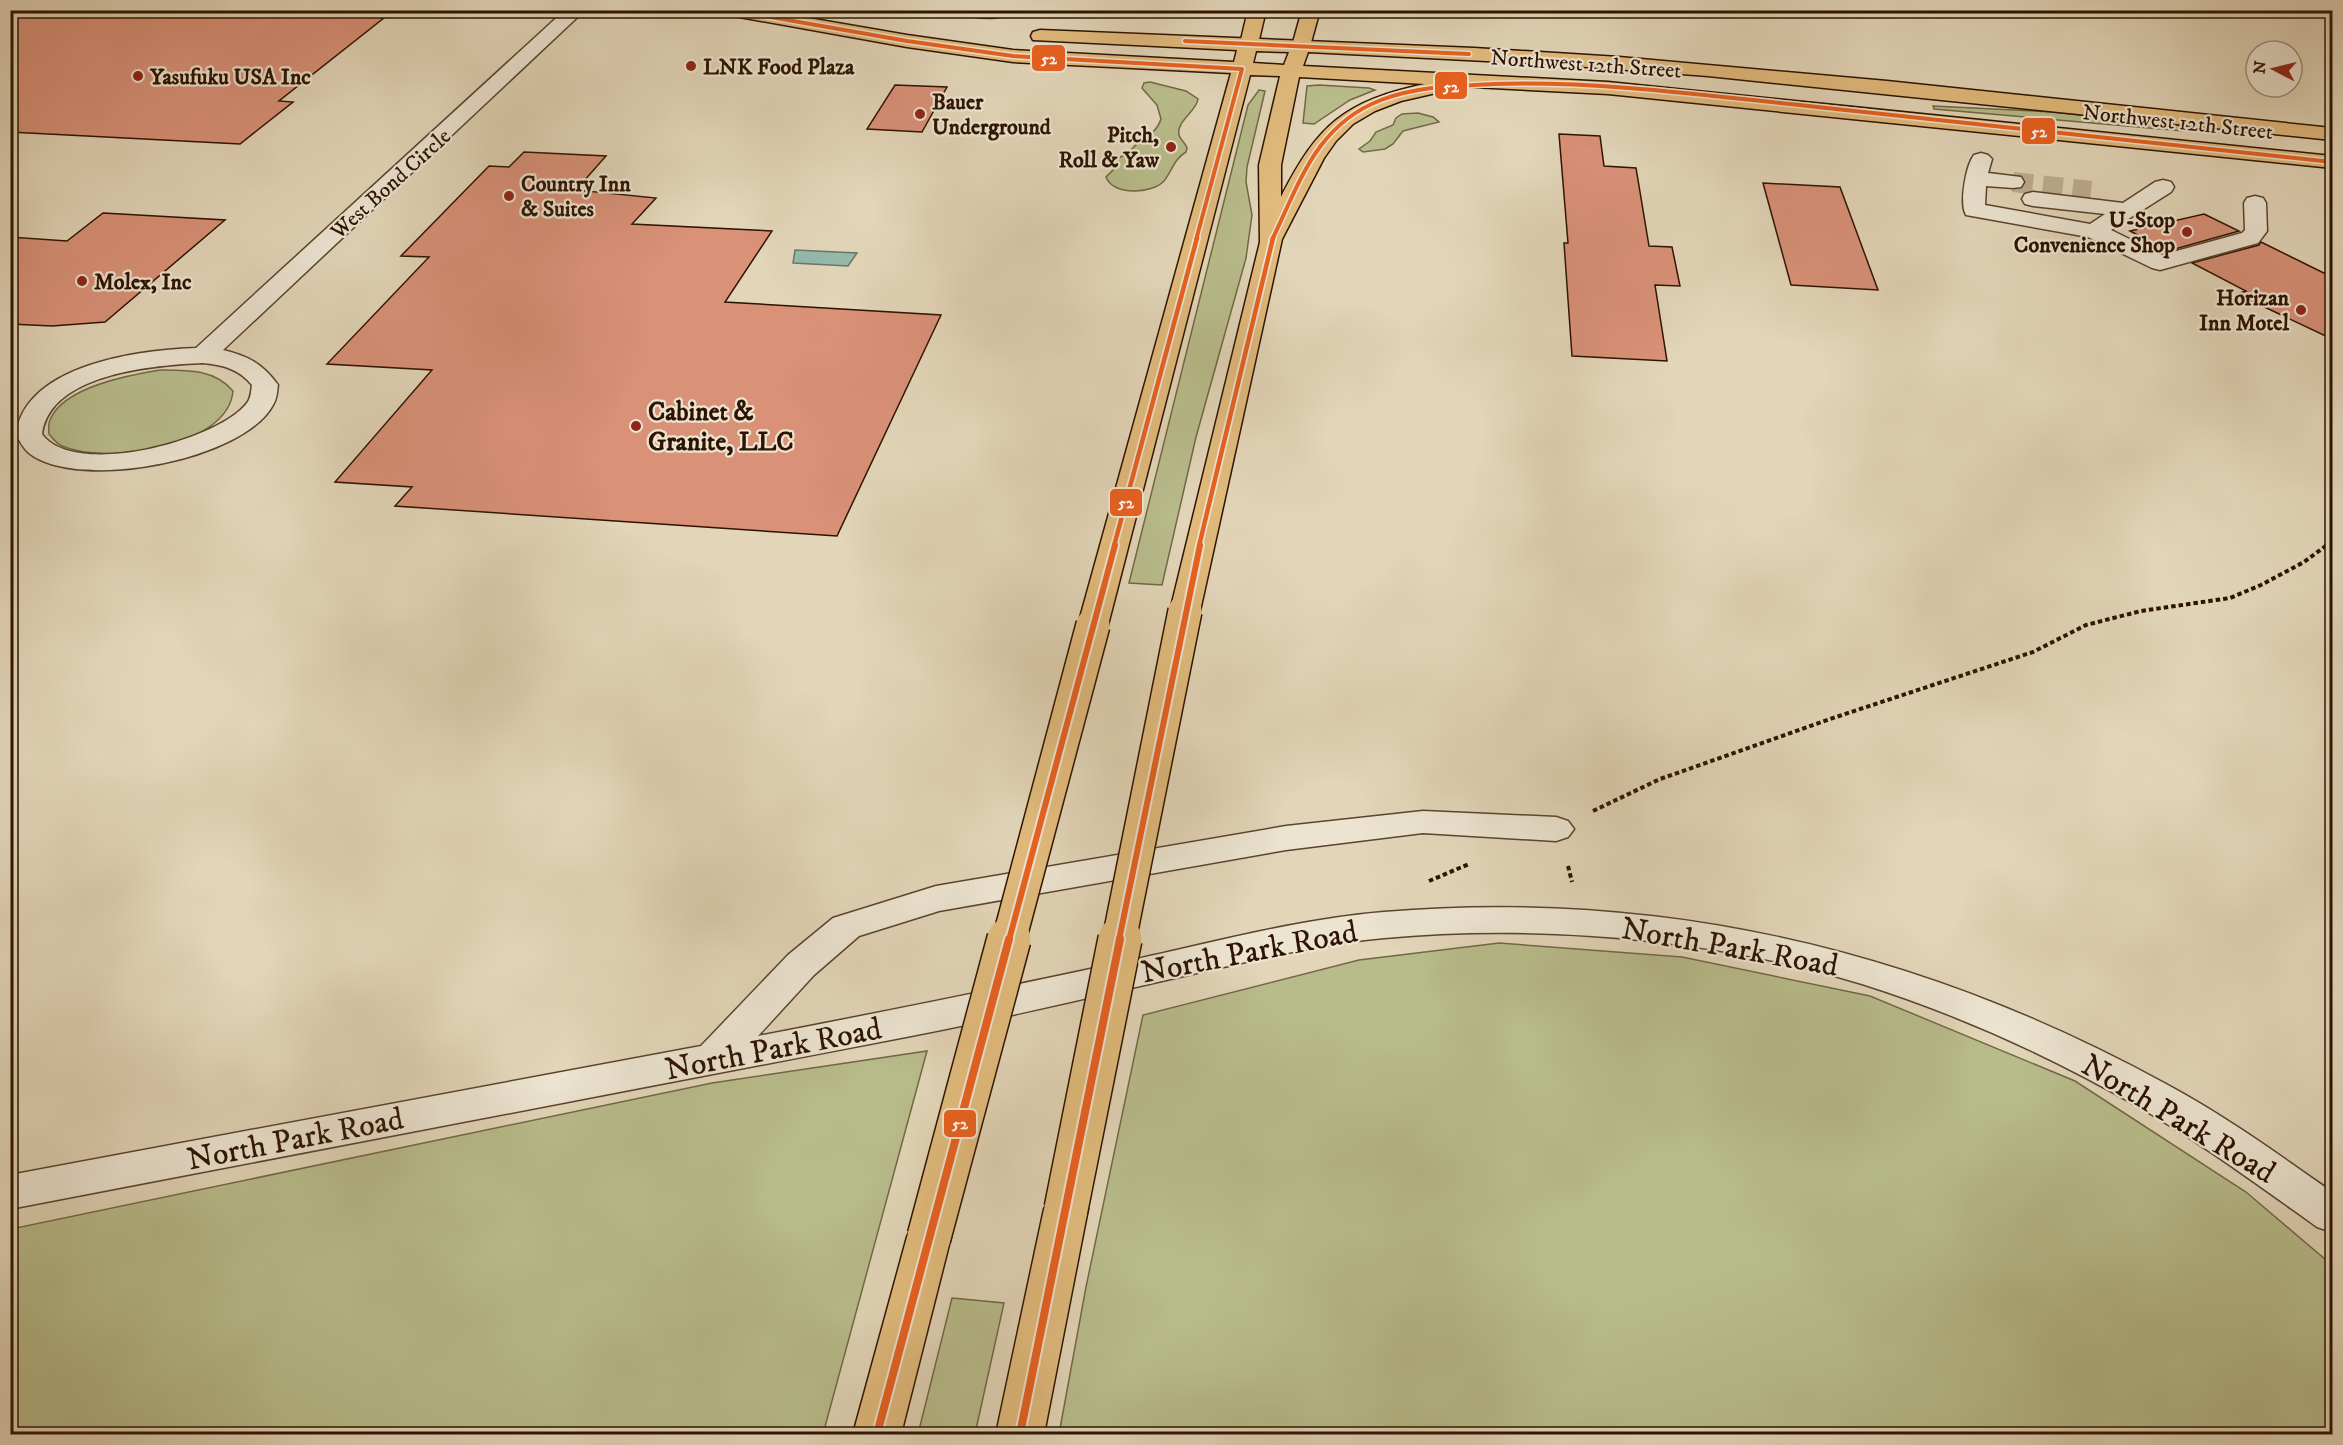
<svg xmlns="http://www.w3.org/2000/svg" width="2343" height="1445" font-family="'IM FELL DW Pica',serif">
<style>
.green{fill:#b8bc8b;stroke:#726846;stroke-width:1.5}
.water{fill:#95b9ac;stroke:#6b7767;stroke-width:1.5}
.building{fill:#d99178;stroke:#2d1300;stroke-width:1.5}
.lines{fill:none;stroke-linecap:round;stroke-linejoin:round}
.minor-tunnel{stroke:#beae93;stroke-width:20;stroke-dasharray:20 10;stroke-linecap:butt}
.minor-casing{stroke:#5a442e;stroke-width:3}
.major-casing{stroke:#2d1300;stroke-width:3}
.highway-casing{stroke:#2d1300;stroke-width:3}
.path-far1{stroke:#2d1300;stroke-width:3;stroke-dasharray:4 2;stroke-linecap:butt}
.path{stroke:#2d1300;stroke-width:4;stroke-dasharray:4.5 3;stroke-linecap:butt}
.minor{fill:#ece4d1;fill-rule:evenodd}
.major{fill:#e1ba7c;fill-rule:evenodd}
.highway{fill:#e1ba7c;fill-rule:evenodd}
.major-bridge-far1-casing{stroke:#2d1300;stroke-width:36;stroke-linecap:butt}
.major-bridge-casing{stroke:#2d1300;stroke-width:46;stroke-linecap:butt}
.major-bridge-far1{stroke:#e1ba7c;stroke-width:33}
.major-bridge{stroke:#e1ba7c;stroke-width:43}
.bus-1-far3-casing{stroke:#ece4d1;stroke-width:7}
.bus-1-far2-casing{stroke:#ece4d1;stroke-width:8}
.bus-1-far1-casing{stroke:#ece4d1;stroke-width:10}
.bus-1-casing{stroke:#ece4d1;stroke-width:12}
.bus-1-far3{stroke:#e86120;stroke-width:4}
.bus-1-far2{stroke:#e86120;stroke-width:4.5}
.bus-1-far1{stroke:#e86120;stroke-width:6}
.bus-1{stroke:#e86120;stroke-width:8}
.poi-dot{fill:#8f2418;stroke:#ece4d1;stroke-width:2}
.labels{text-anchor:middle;stroke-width:4.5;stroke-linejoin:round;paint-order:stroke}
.far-street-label{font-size:22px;fill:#2d1300;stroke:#ece4d1}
.far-poi-label{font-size:22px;font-weight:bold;fill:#2d1300;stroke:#ece4d1;text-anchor:start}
.poi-label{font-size:26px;font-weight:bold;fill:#2d1300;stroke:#ece4d1;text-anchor:start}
.near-street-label{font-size:32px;fill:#2d1300;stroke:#ece4d1}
.line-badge{stroke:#ece4d1;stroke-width:2}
.badge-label{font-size:16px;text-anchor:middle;font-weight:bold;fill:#fff}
</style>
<rect width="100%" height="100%" fill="#e2d5b8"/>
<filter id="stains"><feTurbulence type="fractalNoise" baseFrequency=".00333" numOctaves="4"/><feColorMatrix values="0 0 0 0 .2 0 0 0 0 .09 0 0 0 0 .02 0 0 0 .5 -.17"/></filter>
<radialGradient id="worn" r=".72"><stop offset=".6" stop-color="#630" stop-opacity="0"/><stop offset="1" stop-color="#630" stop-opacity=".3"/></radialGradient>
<!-- green -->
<g class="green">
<path d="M1150 82 1186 91 1198 99C1197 111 1176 121 1179 135 1180 139 1186 144 1187 148L1186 152C1174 159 1172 171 1164 181 1152 194 1113 196 1106 177L1118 165 1117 159 1130 152C1137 138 1155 138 1161 119L1157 105 1142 88 1144 83Z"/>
<path d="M1319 85 1369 88 1375 90 1350 100 1314 124 1303 123 1307 86Z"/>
<path d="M1259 90 1265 91 1247 167 1246 182 1252 215 1246 258 1196 437 1162 585 1129 583 1248 105Z"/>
<path d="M1933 106 2052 112 2177 125 2192 128 2194 132 1934 109Z"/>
<path d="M1418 113 1433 117 1439 122 1403 131 1393 144 1385 149 1363 152 1359 149 1370 141 1376 132 1393 125 1396 118 1402 114Z"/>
<path d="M160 370C187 370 214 369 233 391 228 448 105 465 62 446 57 444 53 439 49 434 49 430 48 424 50 420 63 387 129 375 160 370Z"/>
<path d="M1499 943 1682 957 1870 996 2075 1081 2246 1192 2332 1265V1434H1059L1086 1287 1143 1015 1359 960Z"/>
<path d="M927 1051 823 1434H11V1229L712 1083Z"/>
<path d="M952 1298 1004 1303 975 1434H918Z"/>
</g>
<!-- water -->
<path class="water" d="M795 250 857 253 848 266 793 263Z"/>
<!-- building -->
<g class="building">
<path d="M10 10H394L279 101 293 102 240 144 10 132Z"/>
<path d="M895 85 947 87 922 132 867 129Z"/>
<path d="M1559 134 1600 136 1604 166 1636 168 1649 246 1672 247 1680 286 1655 285 1667 361 1572 356 1564 243H1568Z"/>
<path d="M524 152 606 156 576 190 656 198 632 224 772 231 725 302 941 315 837 536 395 506 412 487 335 482 432 370 327 364 429 257 401 256 489 166 509 167Z"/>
<path d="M1763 183 1840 187 1878 290 1791 285Z"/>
<path d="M103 213 225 220 105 322 52 326 10 324V237L67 241Z"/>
<path d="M2204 214 2239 231 2168 251 2130 231Z"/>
<path d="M2261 242 2332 277V339L2237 294 2246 291 2192 263 2259 245Z"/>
</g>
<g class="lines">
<!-- minor-tunnel -->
<path class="minor-tunnel" d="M2013 182 2091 191"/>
<!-- minor casing -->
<g class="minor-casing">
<g id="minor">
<path d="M565 10H585L223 350C248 356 263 364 278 385 277 391 277 398 274 403 247 460 78 492 29 453 23 448 19 440 16 434 26 364 140 350 196 348ZM203 363C223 365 239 369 252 385 251 391 251 398 247 403 218 441 74 479 42 434 50 373 156 365 203 363Z"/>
<path d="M971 10H1018C1009 19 984 19 973 16Z"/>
<path d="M1981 153 1988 155 1992 159 1988 173 2021 177 2024 182 2021 187 2013 188 1986 186 1985 205 2090 224 2105 214 2033 206 2025 204 2022 199 2025 194 2033 192 2123 203 2155 182 2163 180 2171 182 2174 187 2171 192 2111 230 2162 255 2242 233 2245 230 2244 203 2247 198 2255 196 2263 198 2266 203 2267 231 2258 243 2160 270 2152 268 2088 237 1966 215C1959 204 1966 165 1974 155Z"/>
<path d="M1423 811 1556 817 1568 821 1574 829 1568 837 1556 841 1423 833 1286 850 939 911 859 936 814 975 758 1036C883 1012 1008 987 1132 960 1215 942 1299 919 1384 912 1663 889 1922 950 2166 1084 2224 1115 2278 1154 2332 1192V1232L2317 1227C2258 1185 2200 1142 2137 1106 2050 1056 1957 1014 1862 984 1714 938 1537 924 1384 938 1324 943 1265 958 1206 971 1108 993 1010 1017 911 1036 611 1094 311 1151 10 1209V1175L701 1046 788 955 833 918 936 886 1286 826Z"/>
</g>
</g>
<!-- major casing -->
<g class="major-casing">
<g id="major">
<path d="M719 10H762L907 35 1013 50 1234 62 1237 50 1033 40 1031 36 1033 32 1040 30 1474 48 1619 57 1887 81 2332 128V140L1708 76 1547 64 1308 52 1303 66 1608 82 2332 156V168L1608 94 1435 85 1439 89 1436 93 1401 101 1375 111 1353 124 1336 141 1324 158 1282 239 1200 611 1196 618 1185 620 1174 618 1170 611 1260 242 1259 165 1280 76 1250 75 1108 625 1104 632 1093 634 1082 632 1078 625 1231 73 1013 62 907 47 728 15ZM1256 51H1257L1289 52 1284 65 1253 63ZM1299 77 1425 84C1345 101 1318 124 1281 197V165Z"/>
<path d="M1066 1192 1081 1197 1088 1209 1044 1434H996L1044 1209 1051 1197Z"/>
<path d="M929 1219 945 1224 951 1237 901 1434H853L907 1237 913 1224Z"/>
</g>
</g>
<!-- highway casing -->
<g class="highway-casing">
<g id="highway">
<path d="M1248 10H1266L1258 44 1256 48H1242L1240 44Z"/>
<path d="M1302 10H1320L1310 46 1308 50H1294L1292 46Z"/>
</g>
</g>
<!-- path-far1 -->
<path class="path-far1" d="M2325 546 2332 541"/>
<!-- path -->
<g class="path">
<path d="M1593 811 1660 779 1836 717 2033 652 2086 625 2141 611 2230 598 2261 585 2304 562 2327 545"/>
<path d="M1568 866 1572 882"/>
<path d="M1429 881 1469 864"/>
</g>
<!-- minor -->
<use href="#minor" class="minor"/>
<!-- major -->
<use href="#major" class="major"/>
<!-- highway -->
<use href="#highway" class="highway"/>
<!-- major-bridge-far1 casing -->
<g class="major-bridge-far1-casing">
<g id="major-bridge-far1">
<path d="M1009 940 1093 625"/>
<path d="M1119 940 1185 611"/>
</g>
</g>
<!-- major-bridge casing -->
<g class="major-bridge-casing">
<g id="major-bridge">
<path d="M1066 1209 1120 939"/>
<path d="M929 1237 1009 939"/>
</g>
</g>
<!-- major-bridge-far1 -->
<use href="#major-bridge-far1" class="major-bridge-far1"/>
<!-- major-bridge -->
<use href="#major-bridge" class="major-bridge"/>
<!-- bus-1-far3 casing -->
<g class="bus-1-far3-casing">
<g id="bus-1-far3">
<path d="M731 10 907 41 1013 56 1242 69 1196 240"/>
<path d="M1185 41 1469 54"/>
<path d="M1272 240C1300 182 1316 125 1381 100 1418 86 1456 86 1494 84 1599 81 1704 95 1808 106 1983 125 2157 143 2332 162"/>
</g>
</g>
<!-- bus-1-far2 casing -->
<g class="bus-1-far2-casing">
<g id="bus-1-far2">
<path d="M1114 546 1197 238"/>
<path d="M1199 546 1273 238"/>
</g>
</g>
<!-- bus-1-far1 casing -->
<g class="bus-1-far1-casing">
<g id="bus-1-far1">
<path d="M1009 940 1115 545"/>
<path d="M1119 940 1200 545"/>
</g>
</g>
<!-- bus-1 casing -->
<g class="bus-1-casing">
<g id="bus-1">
<path d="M877 1434 1009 939"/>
<path d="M1020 1434 1120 939"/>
</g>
</g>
<!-- bus-1-far3 -->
<use href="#bus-1-far3" class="bus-1-far3"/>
<!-- bus-1-far2 -->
<use href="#bus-1-far2" class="bus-1-far2"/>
<!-- bus-1-far1 -->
<use href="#bus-1-far1" class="bus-1-far1"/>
<!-- bus-1 -->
<use href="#bus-1" class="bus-1"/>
</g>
<!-- markers -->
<g class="poi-dot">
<circle cx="691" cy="66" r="6"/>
<circle cx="138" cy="76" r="6"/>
<circle cx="920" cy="114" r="6"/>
<circle cx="1171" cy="147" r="6"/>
<circle cx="509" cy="196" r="6"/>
<circle cx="2187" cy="232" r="6"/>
<circle cx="82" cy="281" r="6"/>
<circle cx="2301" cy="310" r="6"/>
<circle cx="636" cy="426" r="6"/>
</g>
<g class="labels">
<!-- far-street labels -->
<g class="far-street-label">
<text transform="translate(1586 63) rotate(4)" y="8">Northwest 12th Street</text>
<text transform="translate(2178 121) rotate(6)" y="8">Northwest 12th Street</text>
<text transform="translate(390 183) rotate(-42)" y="8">West Bond Circle</text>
</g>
<!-- far-poi labels -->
<g class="far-poi-label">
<text x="703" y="74">LNK Food Plaza</text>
<text x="150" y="84">Yasufuku USA Inc</text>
<text x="932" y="109">Bauer<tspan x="932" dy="25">Underground</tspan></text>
<text x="1159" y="142" text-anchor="end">Pitch,<tspan x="1159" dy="25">Roll &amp; Yaw</tspan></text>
<text x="521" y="191">Country Inn<tspan x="521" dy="25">&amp; Suites</tspan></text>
<text x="2175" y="227" text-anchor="end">U-Stop<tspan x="2175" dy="25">Convenience Shop</tspan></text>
<text x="94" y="289">Molex, Inc</text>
<text x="2289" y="305" text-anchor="end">Horizan<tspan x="2289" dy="25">Inn Motel</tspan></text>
</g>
<!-- poi labels -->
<g class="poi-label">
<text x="648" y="420">Cabinet &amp;<tspan x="648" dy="30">Granite, LLC</tspan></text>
</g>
<!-- near-street labels -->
<g class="near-street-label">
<text transform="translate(1730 946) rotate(10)" y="11">North Park Road</text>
<text transform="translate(1249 951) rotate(-11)" y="11">North Park Road</text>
<text transform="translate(773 1048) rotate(-11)" y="11">North Park Road</text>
<text transform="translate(2179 1118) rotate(31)" y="11">North Park Road</text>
<text transform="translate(295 1138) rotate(-11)" y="11">North Park Road</text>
</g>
</g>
<g class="line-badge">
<rect x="1031" y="44" width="35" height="28" rx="6" fill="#e86120"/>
<rect x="1434" y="71" width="34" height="29" rx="6" fill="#e86120"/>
<rect x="2021" y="117" width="35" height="28" rx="6" fill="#e86120"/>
<rect x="1109" y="488" width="34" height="29" rx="6" fill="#e86120"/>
<rect x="943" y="1109" width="34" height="29" rx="6" fill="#e86120"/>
</g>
<g class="badge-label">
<text x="1049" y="64">52</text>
<text x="1451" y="92">52</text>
<text x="2039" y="137">52</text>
<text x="1126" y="508">52</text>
<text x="960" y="1129">52</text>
</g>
<!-- margin -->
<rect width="2343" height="1445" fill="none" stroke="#e2d5b8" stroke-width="36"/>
<rect x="12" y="12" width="2319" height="1421" fill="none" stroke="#2d1300" stroke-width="3"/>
<rect x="18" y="18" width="2307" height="1409" fill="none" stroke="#2d1300" stroke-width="1.5"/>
<!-- north arrow -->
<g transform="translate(2274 69) rotate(277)"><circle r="28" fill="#ece4d1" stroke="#a0907d" stroke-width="1.5"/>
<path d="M0-4.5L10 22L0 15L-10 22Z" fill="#8f2418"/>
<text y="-9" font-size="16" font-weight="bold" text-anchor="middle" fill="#2d1300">N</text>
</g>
<rect width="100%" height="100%" filter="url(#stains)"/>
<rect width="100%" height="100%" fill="url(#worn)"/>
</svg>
